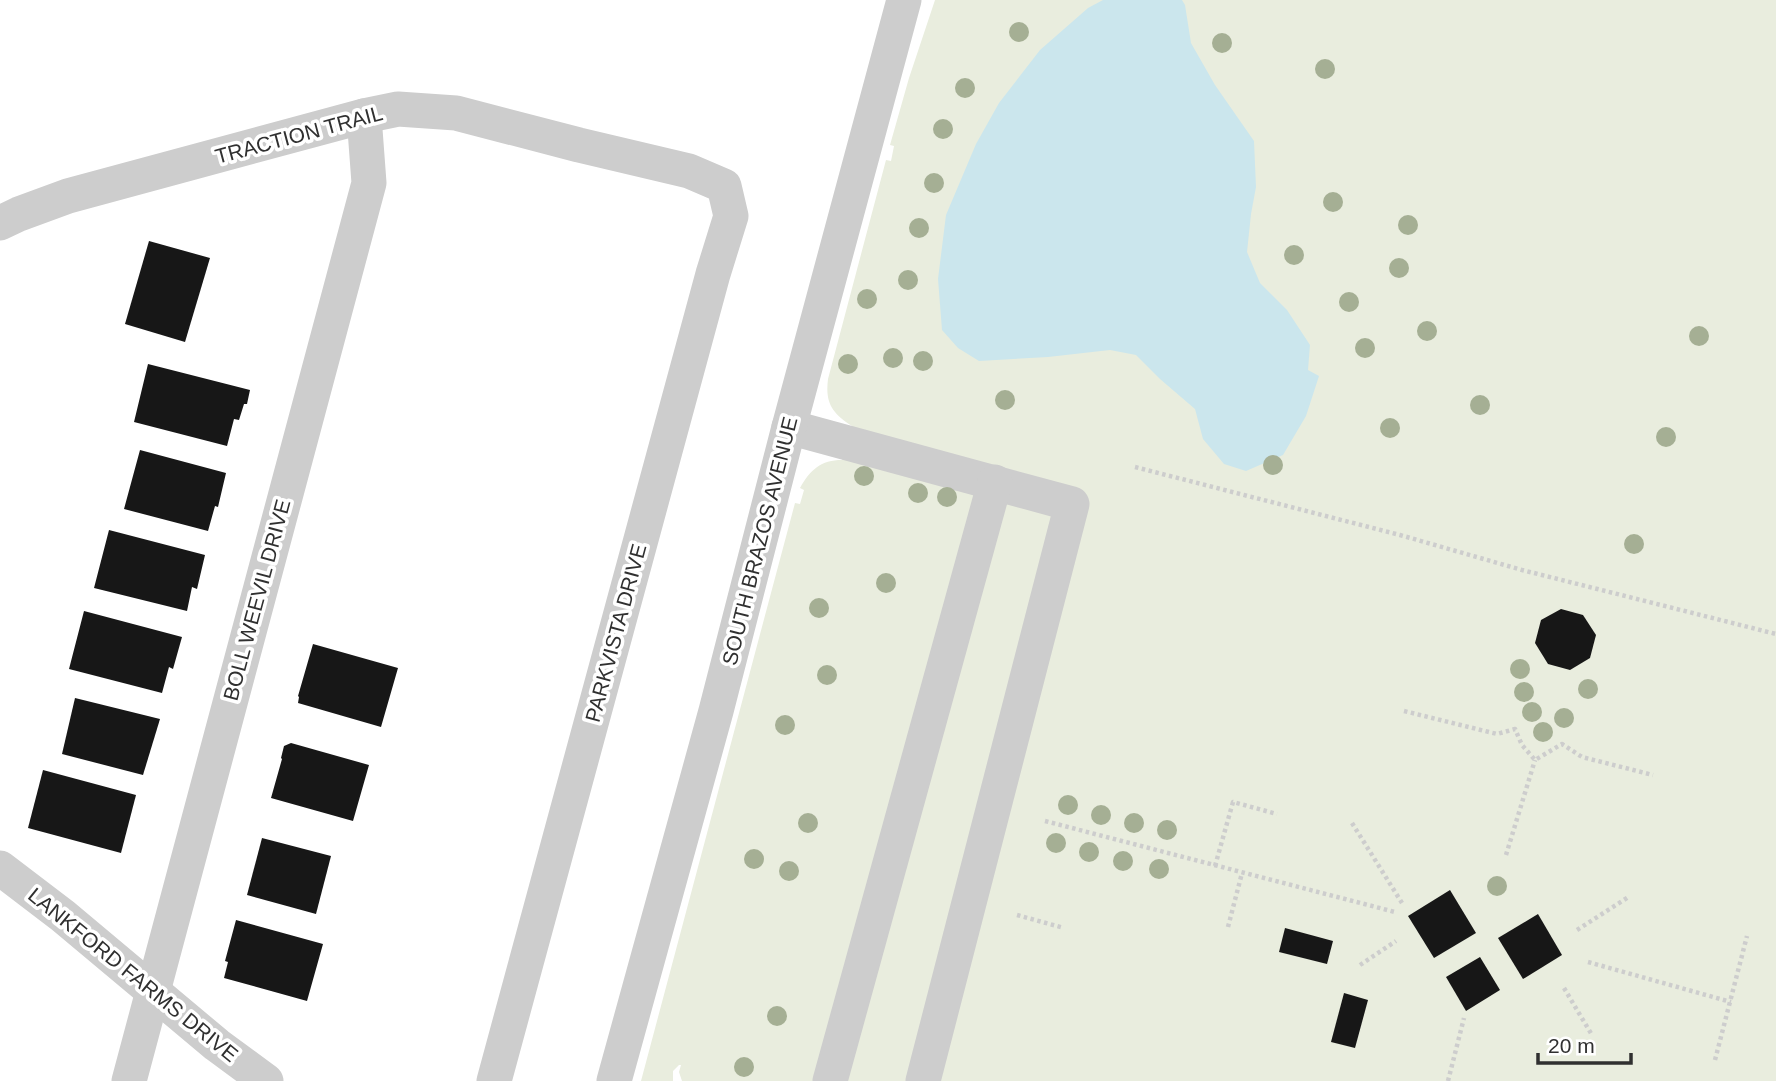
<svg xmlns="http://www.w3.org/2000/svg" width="1776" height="1081" font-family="Arial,sans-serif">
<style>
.green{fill:#e9edde}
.water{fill:#cbe6ed}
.building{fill:#171717}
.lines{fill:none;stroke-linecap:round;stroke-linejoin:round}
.path{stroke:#cdcdcd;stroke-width:4.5;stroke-dasharray:3.5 3.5;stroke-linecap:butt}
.minor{stroke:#cdcdcd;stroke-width:35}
.tree{fill:#a5af94}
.labels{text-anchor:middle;stroke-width:7;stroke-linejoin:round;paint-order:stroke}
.street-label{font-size:21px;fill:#303030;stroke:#fff}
</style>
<rect width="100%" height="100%" fill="#fff"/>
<!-- green -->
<path class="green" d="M935 0H1776V1081H682L679 1072 681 1065H679L673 1071V1081H641L795 503 800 504 804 490 800 488C810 470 821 460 842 460L852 426C832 413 825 403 828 379L886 160 891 161 894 146 890 145 909 78Z"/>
<!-- water -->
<path class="water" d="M1103 0H1182L1185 5 1191 43 1215 85 1254 141 1256 187 1251 214 1247 252 1260 283 1287 310 1310 345 1308 370 1319 376 1306 416 1283 455 1246 471 1224 464 1203 439 1195 409 1160 379 1136 355 1110 350 1048 357 979 361 958 348 942 330 938 279 946 215 976 144 999 103 1040 50 1088 8Z"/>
<!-- building -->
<g class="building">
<path d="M149 241 210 258 185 342 125 324Z"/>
<path d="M148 364 250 390 247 404H244L239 420 234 419 227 446 134 422Z"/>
<path d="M140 450 226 473 218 507 215 506 208 531 124 509Z"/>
<path d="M109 530 205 555 197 589 192 587 187 611 94 588Z"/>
<path d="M1561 609 1583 615 1596 635 1590 658 1570 670 1548 664 1535 643 1541 620Z"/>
<path d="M84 611 182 637 173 669 169 667 162 693 69 669Z"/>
<path d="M313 644 398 668 381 727 298 703 299 697 298 696Z"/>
<path d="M75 698 160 719 143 775 62 754Z"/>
<path d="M291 743 369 765 353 821 271 798 282 759 281 758 284 746Z"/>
<path d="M43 770 136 795 121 853 28 828Z"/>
<path d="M262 838 331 856 316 914 247 895Z"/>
<path d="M1450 890 1476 933 1434 958 1408 916Z"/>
<path d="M1538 914 1562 955 1523 979 1498 938Z"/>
<path d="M236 920 323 944 307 1001 224 978 228 962 225 961Z"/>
<path d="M1285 928 1333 941 1327 964 1279 952Z"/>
<path d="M1480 957 1500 990 1466 1011 1446 977Z"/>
<path d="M1344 993 1368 1000 1355 1048 1331 1042Z"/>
</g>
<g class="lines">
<!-- path -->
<g class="path">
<path d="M1135 467 1400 535 1522 570 1776 634"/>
<path d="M1404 711 1497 734 1515 729 1522 745 1535 760 1562 744 1582 757 1653 775"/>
<path d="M1045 821 1395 912"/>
<path d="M1352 823 1402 903"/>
<path d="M1506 855 1535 760"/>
<path d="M1215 866 1233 802 1277 814"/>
<path d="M1017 915 1064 928"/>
<path d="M1228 927 1242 873"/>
<path d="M1577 930 1630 896"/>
<path d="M1588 962 1731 1002"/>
<path d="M1360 965 1396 941"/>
<path d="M1564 988 1592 1035"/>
<path d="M1715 1060 1747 936"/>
<path d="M1448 1081 1464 1018"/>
</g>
<!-- minor -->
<g class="minor">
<path d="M0 223 19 214 68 196 364 116 398 109 456 113 579 145 689 171 724 186 731 216 713 274 494 1081"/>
<path d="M789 427 1072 504 923 1081"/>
<path d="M0 868 63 916 217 1045 266 1081"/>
<path d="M129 1081 369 183 364 116"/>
<path d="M614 1081 716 711 789 427 904 0"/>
<path d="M830 1081 995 482"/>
</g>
</g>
<!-- trees -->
<g class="tree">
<circle cx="1019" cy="32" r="10"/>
<circle cx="1222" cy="43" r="10"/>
<circle cx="1325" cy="69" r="10"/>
<circle cx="965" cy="88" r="10"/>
<circle cx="943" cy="129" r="10"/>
<circle cx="934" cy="183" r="10"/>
<circle cx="1333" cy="202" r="10"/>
<circle cx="1408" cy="225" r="10"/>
<circle cx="919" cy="228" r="10"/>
<circle cx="1294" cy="255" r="10"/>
<circle cx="1399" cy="268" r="10"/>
<circle cx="908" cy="280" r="10"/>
<circle cx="867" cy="299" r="10"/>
<circle cx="1349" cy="302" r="10"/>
<circle cx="1427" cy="331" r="10"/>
<circle cx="1699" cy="336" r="10"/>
<circle cx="1365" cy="348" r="10"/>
<circle cx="893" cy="358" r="10"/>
<circle cx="923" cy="361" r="10"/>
<circle cx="848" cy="364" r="10"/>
<circle cx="1005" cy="400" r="10"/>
<circle cx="1480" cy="405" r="10"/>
<circle cx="1390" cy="428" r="10"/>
<circle cx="1666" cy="437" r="10"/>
<circle cx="1273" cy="465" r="10"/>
<circle cx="864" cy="476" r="10"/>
<circle cx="918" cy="493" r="10"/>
<circle cx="947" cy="497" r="10"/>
<circle cx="1634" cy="544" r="10"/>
<circle cx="886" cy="583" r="10"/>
<circle cx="819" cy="608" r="10"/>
<circle cx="1520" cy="669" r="10"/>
<circle cx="827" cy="675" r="10"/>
<circle cx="1588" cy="689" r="10"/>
<circle cx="1524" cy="692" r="10"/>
<circle cx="1532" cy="712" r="10"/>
<circle cx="1564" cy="718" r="10"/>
<circle cx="785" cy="725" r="10"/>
<circle cx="1543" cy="732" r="10"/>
<circle cx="1068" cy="805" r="10"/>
<circle cx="1101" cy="815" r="10"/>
<circle cx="808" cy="823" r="10"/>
<circle cx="1134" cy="823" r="10"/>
<circle cx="1167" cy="830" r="10"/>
<circle cx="1056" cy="843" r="10"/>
<circle cx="1089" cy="852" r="10"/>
<circle cx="754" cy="859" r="10"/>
<circle cx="1123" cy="861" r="10"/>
<circle cx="1159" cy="869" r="10"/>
<circle cx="789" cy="871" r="10"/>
<circle cx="1497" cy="886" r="10"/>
<circle cx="777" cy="1016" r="10"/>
<circle cx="744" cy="1067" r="10"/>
</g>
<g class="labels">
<!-- street labels -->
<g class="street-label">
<text transform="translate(299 135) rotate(-15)" y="7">TRACTION TRAIL</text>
<text transform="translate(760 541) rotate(-76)" y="7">SOUTH BRAZOS AVENUE</text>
<text transform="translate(257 600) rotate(-75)" y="7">BOLL WEEVIL DRIVE</text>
<text transform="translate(616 633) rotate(-75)" y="7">PARKVISTA DRIVE</text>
<text transform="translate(133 975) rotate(39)" y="7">LANKFORD FARMS DRIVE</text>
</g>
</g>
<!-- scale -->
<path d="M1538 1053v10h93v-10" fill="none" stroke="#303030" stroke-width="3.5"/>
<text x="1548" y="1053" font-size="21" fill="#303030" stroke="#ffffff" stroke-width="5" paint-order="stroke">20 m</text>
</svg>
